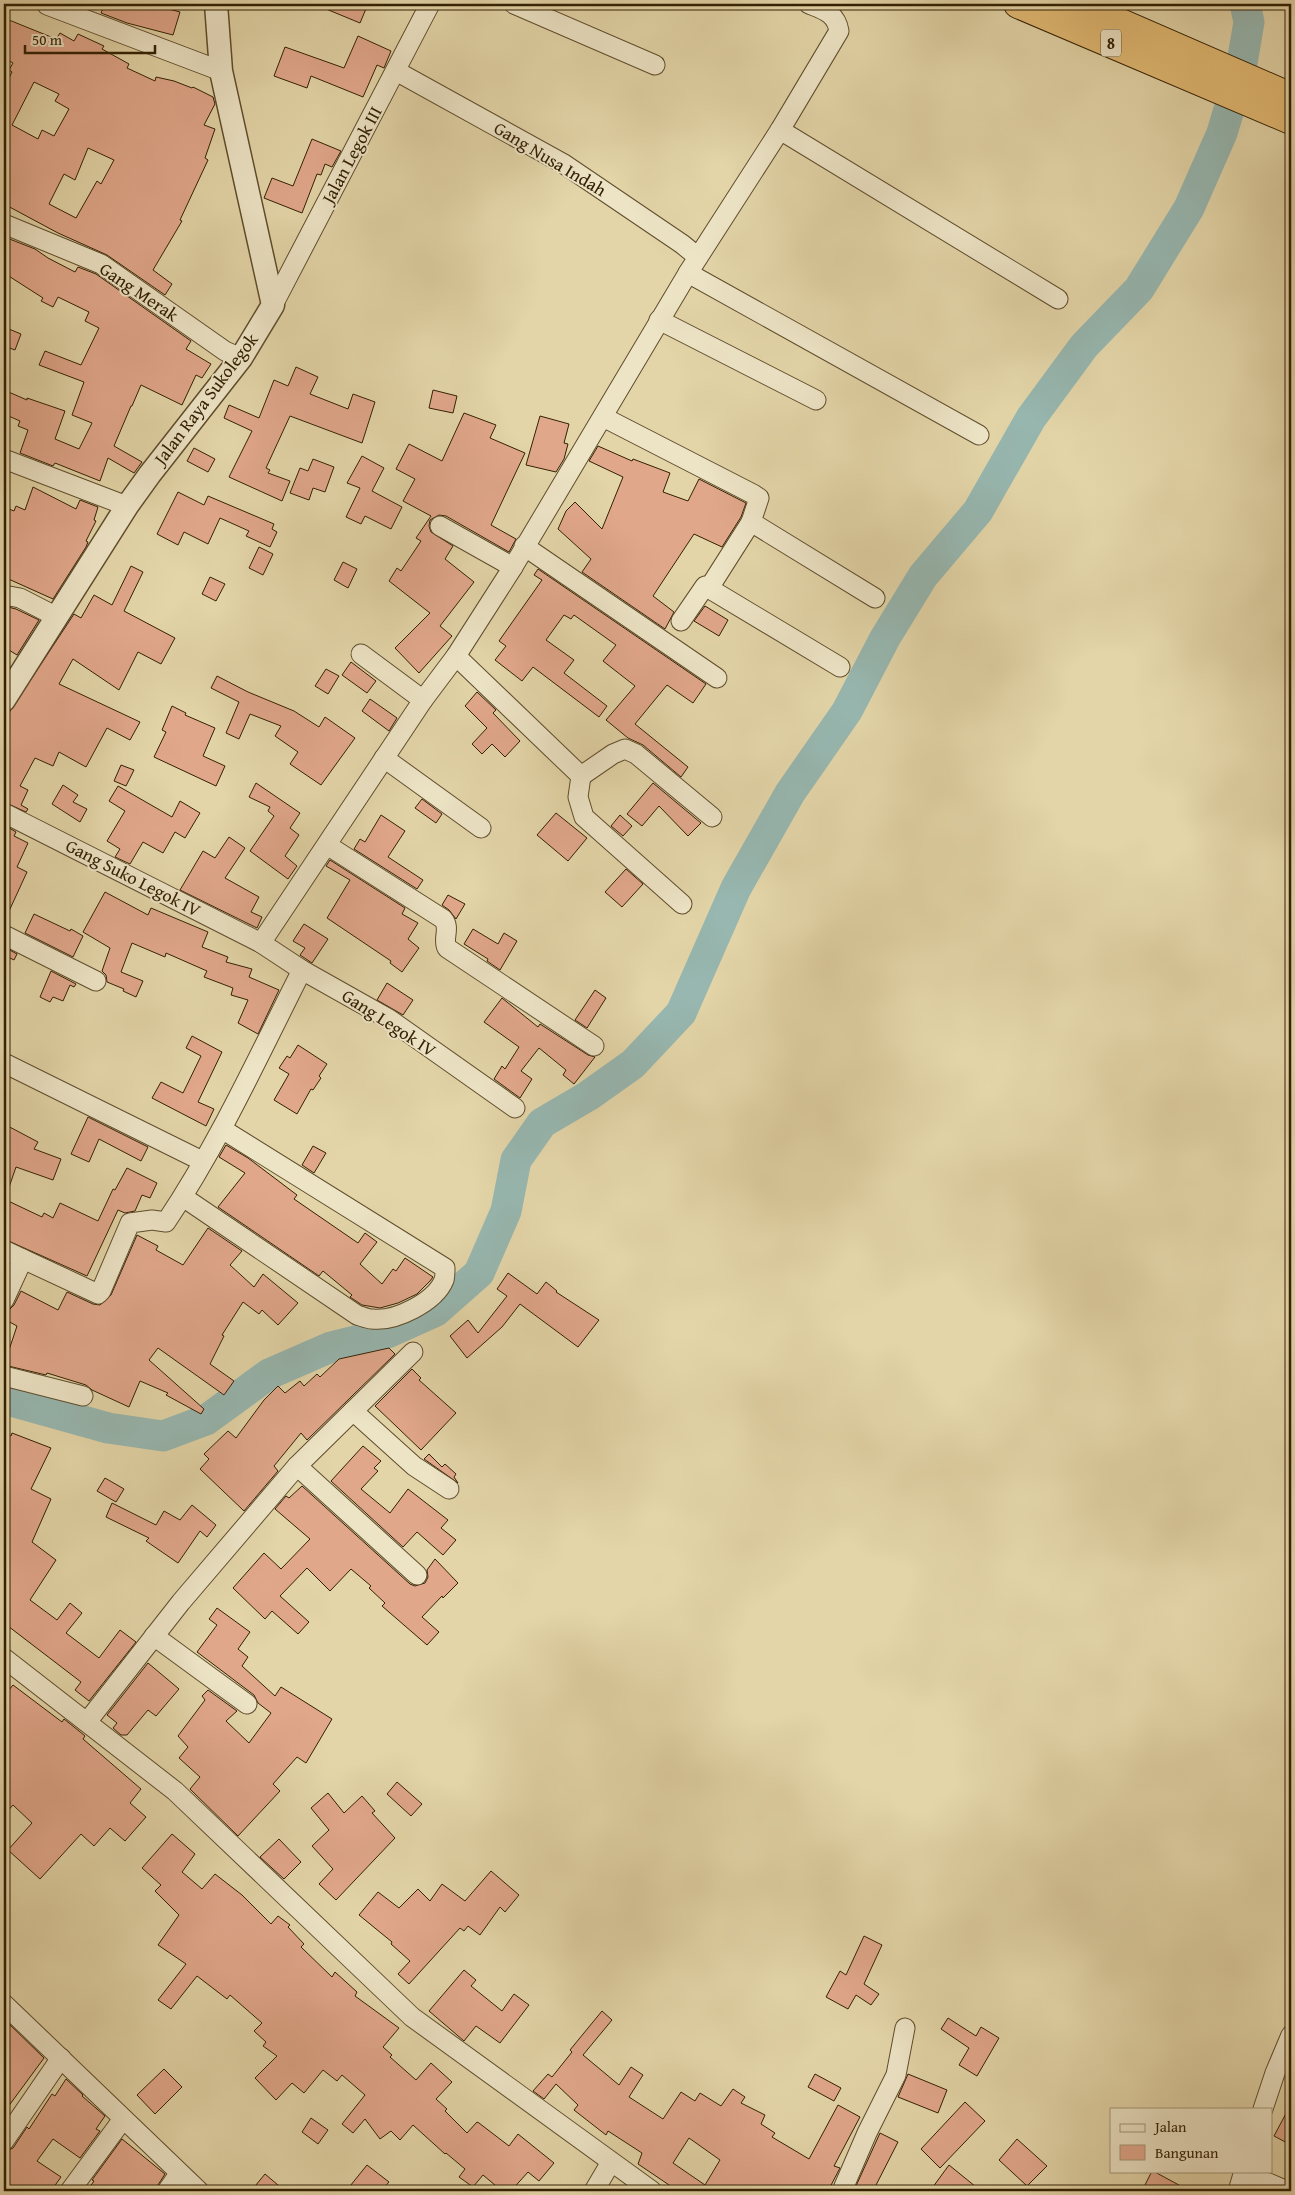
<svg xmlns="http://www.w3.org/2000/svg" width="1295" height="2195" font-family="'Gentium Book Plus',serif">
<style>
.lines{fill:none;stroke-linecap:round;stroke-linejoin:round}
.river{stroke:#97b7b0;stroke-width:31}
.building{fill:#e1a78b;stroke:#332003;fill-rule:evenodd}
.minor-casing{stroke:#5f4d2c;stroke-width:21}
.tertiary-casing{stroke:#5f4d2c;stroke-width:25}
.motorway-casing{stroke:#332003;stroke-width:30}
.minor{stroke:#ede4c6;stroke-width:19}
.tertiary{stroke:#ede4c6;stroke-width:22}
.motorway{stroke:#e2ba74;stroke-width:28}
.labels{text-anchor:middle;stroke-width:4;stroke-linejoin:round;paint-order:stroke}
.shield{fill:#ede4c6;stroke:#6b5b3e;stroke-width:1}
.shield-label{font-size:16px;font-weight:bold;fill:#332003}
.street-label{font-size:18px;fill:#332003;stroke:#ede4c6}
</style>
<rect width="100%" height="100%" fill="#e3d5a8"/>
<filter id="stains"><feTurbulence type="fractalNoise" baseFrequency=".004" numOctaves="4"/><feColorMatrix values="0 0 0 0 .2 0 0 0 0 .09 0 0 0 0 .02 0 0 0 .5 -.17"/></filter>
<radialGradient id="worn" r=".72"><stop offset=".6" stop-color="#630" stop-opacity="0"/><stop offset="1" stop-color="#630" stop-opacity=".3"/></radialGradient>
<g class="lines">
<!-- river -->
<path class="river" d="M4 1399 108 1428 163 1436 206 1420 269 1374 331 1347 387 1333 436 1311 479 1273 506 1211 516 1160 542 1123 588 1096 633 1064 681 1013 736 888 790 793 847 711 885 638 923 576 978 511 1031 418 1084 346 1139 289 1189 208 1222 133 1241 69 1249 22 1245 4"/>
</g>
<!-- building -->
<g class="building">
<path d="M105 4H166L165 8 180 12 173 35 127 23 101 13Z"/>
<path d="M314 4H368L360 23Z"/>
<path d="M4 18 56 39 60 33 74 41 78 34 104 46 102 49 129 64 127 68 155 81 156 77 174 81 192 88 193 87 213 97 215 104 204 125 215 129 205 158 208 160 180 220 182 221 153 270 172 284 165 295 107 255 58 233 4 204V88L12 72 9 70 13 63 4 58ZM34 82 59 94 55 101 69 109 54 136 42 130 38 139 12 125ZM88 148 114 160 101 184 97 181 76 218 49 204 64 174 75 180Z"/>
<path d="M358 36 391 51 384 68 377 65 363 97 311 76 307 88 274 76 285 47 344 68Z"/>
<path d="M312 139 341 151 332 167 325 164 321 175 317 174 302 213 264 198 272 178 293 186Z"/>
<path d="M7 238 35 249 48 258 75 272 78 267 96 274 191 341 186 349 211 364 202 378 196 375 182 405 141 385 132 406H131L114 446 142 462 134 473 108 458 100 481 55 463 53 466 20 453 28 430 18 426 20 421 4 414V390L27 400V398L65 411 55 439 79 449 92 423 72 415 84 382 39 365 45 351 81 365 99 328 85 321 89 312 58 297 53 307 41 301 43 298 4 273V243Z"/>
<path d="M4 327 21 334 15 350 4 346Z"/>
<path d="M296 367 318 377 310 394 348 409 353 394 375 402 362 443 290 416 266 468 270 470 268 473 290 481 282 501 229 477 252 431 224 418 229 405 259 418 274 380 288 386Z"/>
<path d="M433 390 457 396 453 413 429 408Z"/>
<path d="M464 413 496 425 490 438 525 453 491 525 516 539 509 552 446 516 439 515 430 520 429 526 431 532 453 546 445 559 474 582 440 626 452 636 419 673 395 648 430 613 389 581 397 568 401 571 421 541 416 538 431 516 403 501 415 479 396 469 409 444 442 461Z"/>
<path d="M540 416 569 424 564 443 568 444 564 459 556 472 526 465Z"/>
<path d="M598 446 632 461 633 459 670 473 663 492 688 501 699 479 746 503 741 517 722 547 694 534 653 596 674 612 665 629 582 572 591 559 558 529 566 511 575 502 602 529 623 477 589 461Z"/>
<path d="M194 448 215 459 208 472 187 461Z"/>
<path d="M362 456 384 468 372 491 402 507 391 529 365 516 361 524 346 517 360 488 347 483Z"/>
<path d="M313 459 334 467 325 492 313 488 309 500 290 493 300 468 308 471Z"/>
<path d="M33 487 76 509 80 500 98 507 94 520 96 521 86 541 88 542 86 547 53 599 4 577V507L14 511 16 506 25 510Z"/>
<path d="M178 492 204 505 208 496 274 524 272 529 277 532 270 547 246 536 249 531 220 518 208 544 184 532 178 545 157 534Z"/>
<path d="M259 547 273 554 263 575 249 568Z"/>
<path d="M343 562 357 569 348 588 334 580Z"/>
<path d="M131 566 143 572 124 611 175 638 161 664 138 652 119 690 73 659 59 684 140 722 130 740 107 728 86 767 59 752 53 766 35 758 20 786 28 790 21 805 28 809 26 812 4 802V724L10 711 74 614 81 618 94 595 112 605Z"/>
<path d="M538 569 706 684 693 703 667 685 635 724 688 767 681 777 643 745 628 738 606 720 635 686 603 661 616 645 574 615 571 619 564 615 546 640 574 660 564 673 607 706 599 717 533 667 522 681 495 660 506 646 499 641 542 580 534 575Z"/>
<path d="M210 577 225 584 216 601 202 594Z"/>
<path d="M4 606 16 609 39 620 17 655 4 647Z"/>
<path d="M705 606 728 620 719 636 694 621Z"/>
<path d="M351 662 376 681 367 693 342 675Z"/>
<path d="M326 669 339 676 328 694 315 686Z"/>
<path d="M217 676 248 692 294 711 319 727 325 717 355 738 321 785 290 764 298 752 275 736 281 726 250 714 239 739 226 733 239 702 211 688Z"/>
<path d="M477 692 496 710 493 713 520 741 505 757 492 744 482 754 472 744 487 728 465 706Z"/>
<path d="M370 699 397 718 389 731 362 711Z"/>
<path d="M172 706 186 713 185 715 215 728 203 756 225 766 216 786 154 757 166 732 162 730Z"/>
<path d="M121 765 134 770 126 786 114 781Z"/>
<path d="M256 783 300 813 290 828 299 835 285 856 297 866 288 879 250 851 274 816 268 811 270 807 249 797Z"/>
<path d="M653 783 701 823 688 836 659 806 642 826 627 814Z"/>
<path d="M63 785 78 795 73 802 87 809 80 822 52 804Z"/>
<path d="M118 786 172 817 180 801 200 813 185 838 175 832 163 853 143 842 130 864 115 857 120 849 107 841 125 811 109 801Z"/>
<path d="M422 799 442 814 436 823 415 808Z"/>
<path d="M556 813 587 838 568 861 537 835Z"/>
<path d="M381 815 405 831 388 857 423 880 417 889 354 849 360 839 365 842Z"/>
<path d="M620 815 632 826 623 836 611 826Z"/>
<path d="M4 825 16 832 14 836 28 843 17 867 27 872 4 922Z"/>
<path d="M229 837 245 848 225 878 259 897 251 912 262 917 257 928 180 890 203 851 215 858Z"/>
<path d="M330 860 405 908 402 914 418 923 408 939 419 948 402 972 390 963 391 961 327 918 350 880 326 866Z"/>
<path d="M626 869 643 884 622 907 605 892Z"/>
<path d="M105 892 148 915 151 908 208 932 202 947 228 957 226 962 252 969 249 977 279 990 258 1034 238 1023 248 1000 231 995 233 988 204 977 207 971 166 953 165 957 132 943 121 972 143 981 136 997 123 991 124 989 107 982 106 975 102 971 110 948 83 932Z"/>
<path d="M448 895 465 904 456 919 449 910 442 905Z"/>
<path d="M34 914 70 931 71 929 83 936 73 957 25 933Z"/>
<path d="M304 924 328 939 312 963 300 955 305 948 293 941Z"/>
<path d="M473 929 498 944 504 933 517 941 500 970 487 961 488 959 464 944Z"/>
<path d="M4 947 17 954 14 960 4 955Z"/>
<path d="M51 971 76 984 74 987 70 985 63 1001 53 997 50 1002 40 997Z"/>
<path d="M387 983 413 1000 403 1015 377 1000Z"/>
<path d="M595 990 606 998 587 1028 575 1020Z"/>
<path d="M502 998 538 1027 540 1024 588 1055 595 1057 574 1084 563 1075 566 1070 539 1048 521 1071 532 1079 520 1098 494 1079 502 1066 505 1069 519 1047 484 1022Z"/>
<path d="M192 1036 222 1052 198 1102 214 1109 206 1126 152 1098 161 1082 183 1093 201 1056 186 1048Z"/>
<path d="M298 1045 327 1064 319 1076 321 1078 313 1090 311 1089 297 1114 274 1100 289 1074 279 1068 287 1056 290 1058Z"/>
<path d="M88 1117 148 1147 141 1161 99 1139 89 1162 71 1154Z"/>
<path d="M4 1124 38 1142 34 1149 61 1159 53 1180 16 1167 6 1196 4 1195Z"/>
<path d="M226 1145 248 1158 297 1195 294 1199 358 1243 365 1233 377 1242 360 1264 382 1284 393 1269 396 1271 405 1258 433 1277 430 1281 417 1294 398 1303 380 1308 362 1305 350 1297 352 1295 323 1271 319 1276 218 1207 245 1173 219 1157Z"/>
<path d="M313 1146 326 1153 314 1173 302 1165Z"/>
<path d="M127 1168 157 1183 150 1198 142 1195 135 1211 125 1213 118 1210 87 1276 4 1239V1199L42 1217 44 1213 53 1218 60 1203 98 1221 113 1189 115 1190Z"/>
<path d="M208 1228 242 1251 230 1265 254 1287 263 1274 298 1303 278 1325 262 1310 259 1314 243 1302 222 1335 224 1336 210 1364 234 1381 224 1395 158 1348 149 1360 204 1409 201 1414 166 1395 168 1393 140 1381 129 1407 92 1390 86 1385 47 1373 46 1375 4 1365 17 1326 4 1319V1311L10 1309 14 1305 21 1291 58 1310 67 1292 93 1304 100 1305 111 1295 137 1235 158 1246 156 1250 183 1265Z"/>
<path d="M508 1273 537 1294 546 1282 557 1291 556 1292 599 1320 578 1347 520 1304 502 1327 467 1358 450 1336 468 1320 478 1333 507 1296 497 1289Z"/>
<path d="M389 1348 395 1354 307 1440 301 1433 274 1466 278 1471 244 1511 200 1469 209 1459 204 1454 228 1431 236 1438 264 1400 278 1386 285 1393 300 1381 304 1386 317 1374 320 1377 339 1359Z"/>
<path d="M412 1369 421 1378 419 1380 456 1413 421 1450 375 1406Z"/>
<path d="M4 1433 11 1436 12 1433 51 1448 31 1489 51 1499 32 1542 56 1560 30 1600 57 1620 70 1603 82 1613 66 1633 99 1658 120 1630 136 1642 89 1701 75 1690 81 1682 4 1623Z"/>
<path d="M363 1446 381 1461 374 1468 378 1471 361 1489 390 1513 408 1489 448 1520 441 1528 456 1540 443 1555 417 1532 403 1547 331 1481Z"/>
<path d="M429 1454 442 1467 445 1464 456 1474 454 1477 458 1483 424 1459Z"/>
<path d="M105 1478 124 1489 116 1502 97 1491Z"/>
<path d="M302 1486 410 1584 415 1586 425 1583 428 1577 427 1570 435 1559 458 1583 443 1598 442 1596 422 1617 439 1632 427 1645 382 1606 385 1603 369 1588 371 1586 351 1569 330 1591 307 1568 280 1596 309 1622 298 1634 272 1611 265 1619 233 1588 264 1553 281 1569 310 1539 275 1509 286 1496 289 1498Z"/>
<path d="M112 1503 156 1525 164 1511 180 1520 192 1505 216 1525 207 1537 200 1531 178 1563 146 1541 149 1538 106 1517Z"/>
<path d="M217 1608 250 1632 238 1649 248 1657 242 1666 275 1696 281 1687 332 1719 306 1763 297 1757 273 1784 280 1791 238 1836 190 1789 200 1777 179 1758 188 1747 178 1736 205 1700 202 1696 208 1690 237 1711 226 1721 249 1743 271 1713 258 1703 254 1695 197 1652 217 1625 209 1619Z"/>
<path d="M148 1663 179 1689 156 1716 148 1710 127 1735H121L113 1728 117 1723 107 1715Z"/>
<path d="M13 1685 62 1722 64 1719 79 1731 85 1736 83 1739 141 1789 130 1803 146 1817 125 1841 110 1828 94 1846 81 1834 40 1879 8 1850 32 1823 13 1805 4 1815V1696Z"/>
<path d="M397 1782 422 1804 411 1816 387 1794Z"/>
<path d="M328 1793 344 1813 362 1796 375 1811 372 1813 395 1838 336 1900 319 1884 333 1869 312 1846 329 1830 311 1808Z"/>
<path d="M172 1834 195 1854 182 1872 202 1889 215 1874 242 1895 271 1924 278 1916 290 1925 288 1927 304 1944 301 1947 332 1977 335 1972 357 1992 355 1996 399 2028 383 2047 392 2055 390 2057 416 2080 431 2063 452 2082 436 2099 447 2109 445 2111 467 2133 477 2122 479 2123 509 2146 518 2134 554 2163 539 2181 528 2172 511 2191H502L483 2175 473 2187 459 2177 465 2169 446 2153 445 2154 413 2125 400 2140 391 2131 380 2139 365 2119 353 2133 342 2124 365 2095 342 2075 337 2081 323 2070 304 2093 292 2083 276 2100 255 2078 277 2056 263 2046 266 2042 254 2031 262 2023 230 1995 227 1999 197 1976 171 2009 158 2000 186 1964 158 1945 179 1915 155 1891 161 1885 142 1868Z"/>
<path d="M279 1839 301 1862 284 1879 260 1857Z"/>
<path d="M491 1871 519 1895 505 1912 500 1907 480 1935 468 1926 464 1931 460 1928 409 1984 398 1974 410 1961 391 1944 392 1942 359 1915 378 1892 399 1908 418 1889 430 1901 442 1884 465 1901Z"/>
<path d="M864 1936 882 1945 864 1984 879 1994 871 2005 856 1995 848 2009 826 1997 840 1971 846 1975Z"/>
<path d="M464 1970 476 1980 471 1986 502 2011 514 1994 529 2005 500 2043 476 2026 464 2041 429 2011Z"/>
<path d="M602 2011 612 2020 583 2055 619 2085 631 2067 643 2075 629 2097 663 2119 681 2092 695 2101 700 2093 721 2106 733 2089 745 2097 741 2103 765 2115 761 2124 775 2133 772 2137 809 2159 838 2105 860 2117 834 2166 840 2168 828 2191H678L638 2164 642 2153 608 2131 606 2135 574 2110 578 2105 556 2084 544 2099 533 2091 548 2074 552 2077 572 2052 570 2050ZM689 2138 720 2160 705 2185 673 2163Z"/>
<path d="M948 2018 976 2036 981 2027 999 2038 977 2076 959 2065 969 2048 941 2029Z"/>
<path d="M4 2019 44 2058 5 2111 9 2114 4 2121Z"/>
<path d="M164 2069 182 2087 155 2114 137 2095Z"/>
<path d="M815 2074 841 2088 834 2101 808 2087Z"/>
<path d="M908 2074 947 2090 938 2113 898 2097Z"/>
<path d="M66 2079 83 2095 82 2096 105 2116 96 2129 100 2131 80 2158 53 2139 37 2161 61 2177 51 2191H4V2152L13 2148 27 2127 29 2129 52 2094 55 2096Z"/>
<path d="M965 2102 985 2121 940 2168 921 2149Z"/>
<path d="M1291 2104V2145L1274 2136Z"/>
<path d="M311 2118 328 2130 318 2144 302 2132Z"/>
<path d="M880 2133 898 2142 873 2191H869L856 2186Z"/>
<path d="M122 2139 165 2174 158 2185 156 2191H87L94 2181 92 2180Z"/>
<path d="M1017 2139 1047 2166 1027 2186 999 2160Z"/>
<path d="M367 2165 389 2182 381 2191H346Z"/>
<path d="M949 2165 981 2191H930Z"/>
<path d="M1152 2171H1153L1190 2191H1142Z"/>
<path d="M265 2174 285 2191H251Z"/>
</g>
<g class="lines">
<!-- minor casing -->
<g class="minor-casing">
<g id="minor">
<path d="M514 4 655 65"/>
<path d="M47 5 221 71"/>
<path d="M396 71 564 164 682 244 698 257"/>
<path d="M780 130 1058 299"/>
<path d="M4 224 101 264 225 351 241 358"/>
<path d="M688 273 979 435"/>
<path d="M273 305 430 4"/>
<path d="M659 320 816 400"/>
<path d="M603 417 753 494 759 498 751 522 875 598"/>
<path d="M4 459 127 506"/>
<path d="M440 526 513 567"/>
<path d="M524 546 717 678"/>
<path d="M709 588 751 522"/>
<path d="M4 595 20 598 57 617"/>
<path d="M681 621 705 586 840 667"/>
<path d="M361 654 423 700"/>
<path d="M456 656 581 776 578 797 584 817 682 904"/>
<path d="M384 758 481 828"/>
<path d="M581 776 613 754 625 749 636 754 712 817"/>
<path d="M4 813 261 943 302 970 389 1019 515 1108"/>
<path d="M327 845 443 919C451 928 442 939 447 948L594 1046"/>
<path d="M4 935 96 981"/>
<path d="M261 943 423 700 456 656 513 567 688 273 780 130 839 31C836 13 824 10 809 4"/>
<path d="M4 1063 202 1161"/>
<path d="M183 1197 357 1315C361 1316 367 1319 372 1319 395 1322 435 1302 444 1280 445 1277 445 1272 445 1268L222 1129"/>
<path d="M4 1250 23 1259 4 1300"/>
<path d="M23 1259 98 1294 101 1291 130 1223 152 1220 166 1222C219 1143 259 1055 302 970"/>
<path d="M4 1376 83 1396"/>
<path d="M353 1411 414 1466 449 1489"/>
<path d="M297 1466 417 1575"/>
<path d="M154 1636 247 1704"/>
<path d="M4 1658 175 1791 412 2017 652 2191"/>
<path d="M87 1722 181 1602 297 1466 413 1352"/>
<path d="M4 2004 199 2191"/>
<path d="M1263 2109 1275 2073 1291 2035"/>
<path d="M4 2141 61 2058"/>
<path d="M1243 2172 1287 2191"/>
<path d="M70 2191 123 2119"/>
<path d="M167 2191 179 2174"/>
<path d="M594 2191 611 2162"/>
<path d="M842 2191 867 2133 896 2075 905 2028"/>
<path d="M1238 2191 1244 2171"/>
</g>
</g>
<!-- tertiary casing -->
<g class="tertiary-casing">
<path id="tertiary" d="M4 700 127 506 150 474 241 358 273 305 221 71 216 4"/>
</g>
<!-- motorway casing -->
<g class="motorway-casing">
<g id="motorway">
<path d="M1018 4 1291 120"/>
<path d="M1077 4 1291 97"/>
</g>
</g>
<!-- minor -->
<use href="#minor" class="minor"/>
<!-- tertiary -->
<use href="#tertiary" class="tertiary"/>
<!-- motorway -->
<use href="#motorway" class="motorway"/>
</g>
<g class="labels">
<!-- shield labels -->
<rect class="shield" x="1101" y="29.5" width="20" height="27" rx="4"/>
<g class="shield-label">
<text x="1111" y="49">8</text>
</g>
<!-- street labels -->
<g class="street-label">
<text transform="translate(352 155) rotate(-62)" y="6">Jalan Legok III</text>
<text transform="translate(550 159) rotate(31)" y="6">Gang Nusa Indah</text>
<text transform="translate(139 292) rotate(34)" y="6">Gang Merak</text>
<text transform="translate(206 399) rotate(-53)" y="6">Jalan Raya Sukolegok</text>
<text transform="translate(133 878) rotate(27)" y="6">Gang Suko Legok IV</text>
<text transform="translate(389 1023) rotate(33)" y="6">Gang Legok IV</text>
</g>
</g>
<!-- margin -->
<rect width="1295" height="2195" fill="none" stroke="#e3d5a8" stroke-width="20"/>
<rect x="5" y="5" width="1285" height="2185" fill="none" stroke="#332003" stroke-width="2.5"/>
<rect x="10" y="10" width="1275" height="2175" fill="none" stroke="#332003"/>
<!-- legend -->
<rect x="1110" y="2108" width="162" height="65" fill="#ede4c6" stroke="#a39678"/>
<rect x="1120" y="2124" width="25" height="8" fill="#ede4c6" stroke="#a39678"/>
<text x="1155" y="2132" font-size="15" fill="#332003">Jalan</text>
<rect x="1120" y="2145" width="25" height="15" fill="#e1a78b" stroke="#a39678"/>
<text x="1155" y="2158" font-size="15" fill="#332003">Bangunan</text>
<!-- scale -->
<path d="M25 45v8h130v-8" fill="none" stroke="#332003" stroke-width="2.5"/>
<text x="32" y="45" font-size="15" fill="#332003" stroke="#ede4c6" stroke-width="4" paint-order="stroke">50 m</text>
<rect width="100%" height="100%" filter="url(#stains)"/>
<rect width="100%" height="100%" fill="url(#worn)"/>
</svg>
